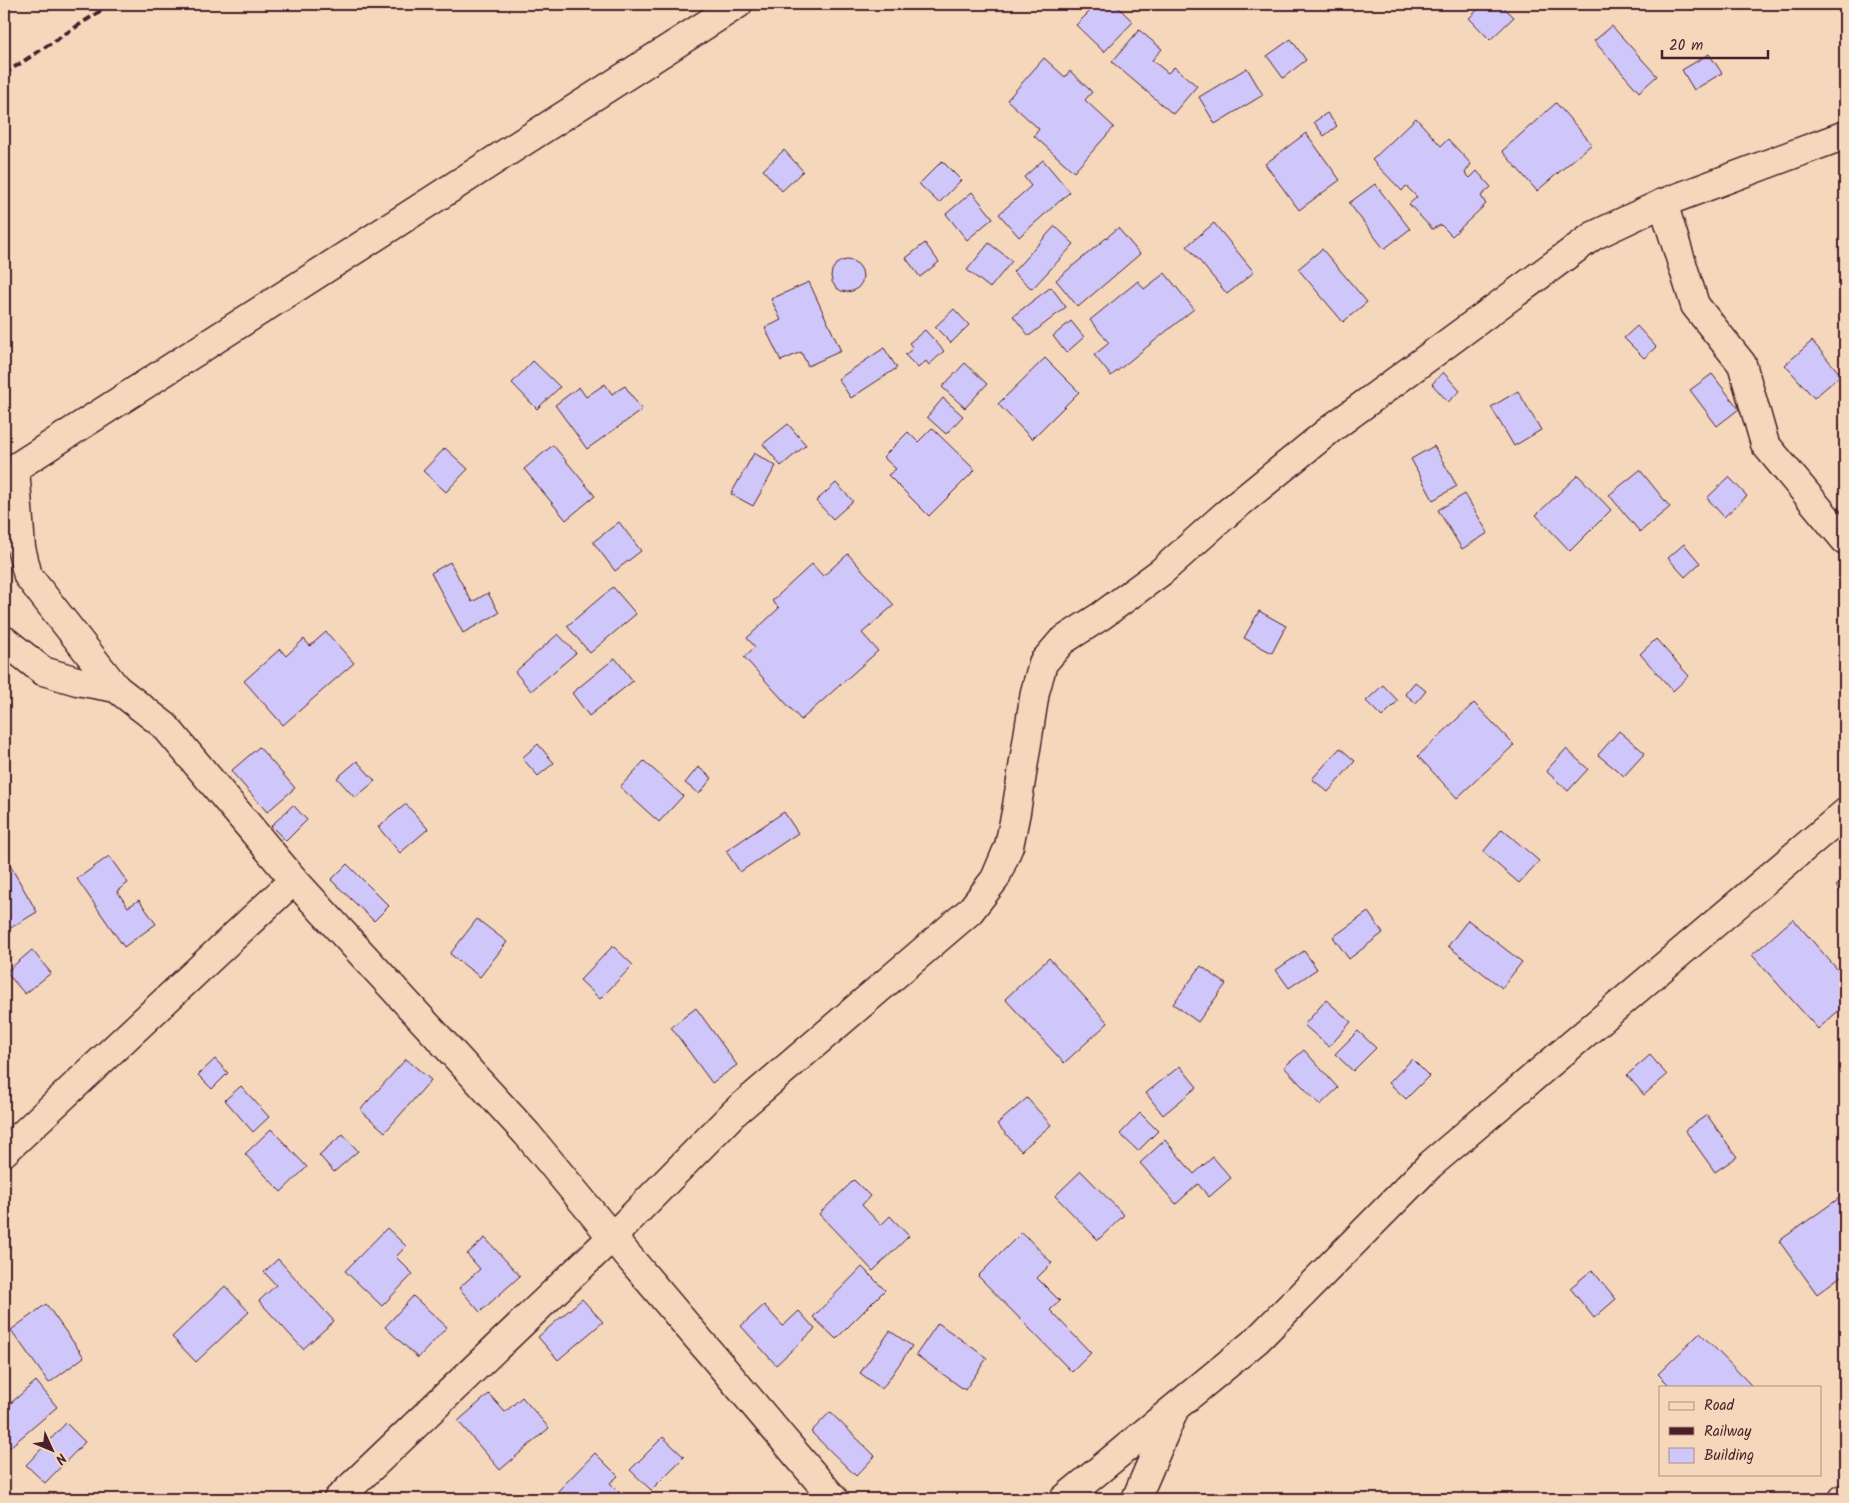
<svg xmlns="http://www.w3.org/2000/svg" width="1849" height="1503" font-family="Kalam,sans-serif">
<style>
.building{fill:#cfc6f9;stroke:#4a1f2b}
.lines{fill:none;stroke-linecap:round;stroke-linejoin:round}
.minor-casing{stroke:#4a1f2b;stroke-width:31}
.minor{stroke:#f5d8bb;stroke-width:28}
.rail{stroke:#4a1f2b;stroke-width:4;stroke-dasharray:8 4;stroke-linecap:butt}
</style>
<rect width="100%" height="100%" fill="#f5d8bb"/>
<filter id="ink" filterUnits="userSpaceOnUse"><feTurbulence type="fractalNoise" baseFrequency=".02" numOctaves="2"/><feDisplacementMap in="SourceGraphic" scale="10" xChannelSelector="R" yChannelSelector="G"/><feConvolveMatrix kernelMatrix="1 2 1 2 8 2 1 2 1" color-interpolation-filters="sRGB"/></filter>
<g filter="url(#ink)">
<!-- building -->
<g class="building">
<path d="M1097 4H1115L1133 22 1104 52 1076 25Z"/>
<path d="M1484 4H1500L1514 17 1490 40 1469 18Z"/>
<path d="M1612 26 1657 76 1639 92 1594 41Z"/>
<path d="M1139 30 1162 49 1152 60 1168 73 1174 67 1197 86 1173 114 1112 62Z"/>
<path d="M1291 39 1306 60 1283 78 1267 56Z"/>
<path d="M1709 54 1722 73 1694 90 1682 70Z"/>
<path d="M1044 58 1065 77 1070 71 1092 92 1085 100 1114 127 1074 172 1034 136 1039 129 1007 100Z"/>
<path d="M1247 68 1263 95 1215 124 1199 97Z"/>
<path d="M1556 103 1592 144 1537 191 1502 151Z"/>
<path d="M1327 113 1337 126 1324 136 1314 122Z"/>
<path d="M1416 118 1441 146 1448 139 1471 164 1465 173 1470 178 1477 171 1491 187 1481 196 1486 204 1452 236 1441 225 1432 229 1409 204 1417 197 1406 186 1402 191 1372 160Z"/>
<path d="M1306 133 1340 180 1299 210 1265 164Z"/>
<path d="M784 150 803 171 782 191 763 170Z"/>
<path d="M1043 160 1070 192 1019 237 999 214 1031 186 1024 177Z"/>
<path d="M942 161 961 180 939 203 919 184Z"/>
<path d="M1375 184 1410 229 1384 249 1349 203Z"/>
<path d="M972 192 993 218 967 240 946 214Z"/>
<path d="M1214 223 1254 272 1227 294 1187 246Z"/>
<path d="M1055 226 1074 244 1032 289 1013 272Z"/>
<path d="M1118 228 1140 254 1078 307 1056 280Z"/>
<path d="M925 243 939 262 920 277 906 258Z"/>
<path d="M989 243 1012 261 990 288 967 270Z"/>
<path d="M1322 249 1367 302 1343 322 1298 269Z"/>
<circle cx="847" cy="276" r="16"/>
<path d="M1165 273 1194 309 1111 376 1094 355 1109 343 1090 320 1138 281 1144 289Z"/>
<path d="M809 282 841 351 808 366 801 352 781 361 765 328 781 320 771 299Z"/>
<path d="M1051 287 1066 307 1029 336 1013 316Z"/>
<path d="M954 309 969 325 951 343 935 327Z"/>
<path d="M1071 321 1084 337 1066 353 1053 336Z"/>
<path d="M1637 326 1656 347 1644 358 1624 338Z"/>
<path d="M925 330 944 351 929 365 926 361 918 368 905 355 913 348 909 343Z"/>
<path d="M1812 341 1841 375 1814 398 1785 365Z"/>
<path d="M884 348 897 368 851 398 838 379Z"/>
<path d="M1045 358 1079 392 1032 439 998 404Z"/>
<path d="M533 361 560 387 537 409 512 383Z"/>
<path d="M965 363 987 384 965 408 942 387Z"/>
<path d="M1443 372 1460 391 1448 402 1432 384Z"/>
<path d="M1712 374 1739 409 1717 426 1690 390Z"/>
<path d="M605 384 612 394 625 386 642 410 587 449 555 405 579 387 586 397Z"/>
<path d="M1518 391 1541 430 1514 446 1491 407Z"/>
<path d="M943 398 963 416 946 434 927 417Z"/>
<path d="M788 424 806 445 781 466 763 444Z"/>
<path d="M932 428 975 470 929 516 888 475 896 469 883 457 908 432 918 442Z"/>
<path d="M553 445 595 496 566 520 524 469Z"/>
<path d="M1434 446 1457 486 1433 500 1411 459Z"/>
<path d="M445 448 468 469 446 492 423 471Z"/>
<path d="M754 453 776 466 753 506 731 494Z"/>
<path d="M1640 470 1670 507 1640 532 1609 495Z"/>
<path d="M1578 475 1611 510 1570 551 1536 515Z"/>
<path d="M1729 477 1747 496 1724 517 1707 498Z"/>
<path d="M836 483 853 501 833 519 816 501Z"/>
<path d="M1465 494 1488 533 1462 549 1438 510Z"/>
<path d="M619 522 641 551 615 571 593 542Z"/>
<path d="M1684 544 1700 563 1685 577 1668 558Z"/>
<path d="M848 554 894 605 862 633 878 651 801 720 744 657 755 647 747 638 779 608 772 601 812 564 823 576Z"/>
<path d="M450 562 472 602 488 593 499 613 463 633 431 573Z"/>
<path d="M613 587 636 614 590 653 567 626Z"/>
<path d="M1259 611 1286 626 1272 653 1244 638Z"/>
<path d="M326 632 354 663 283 725 244 681 280 649 286 656 304 639 310 646Z"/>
<path d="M558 634 576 653 531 691 515 672Z"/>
<path d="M1656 639 1689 676 1673 691 1640 654Z"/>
<path d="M615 658 633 681 589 716 572 693Z"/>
<path d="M1415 682 1426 691 1416 703 1405 694Z"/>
<path d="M1383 685 1398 701 1382 717 1366 701Z"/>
<path d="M1474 703 1514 745 1457 798 1418 756Z"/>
<path d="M1619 731 1645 753 1624 776 1598 755Z"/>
<path d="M538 744 554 763 538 776 522 758Z"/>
<path d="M259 747 295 788 267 812 231 771Z"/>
<path d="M1340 748 1355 761 1328 792 1312 779Z"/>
<path d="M1566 749 1588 769 1568 791 1546 771Z"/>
<path d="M357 761 375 781 355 798 337 778Z"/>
<path d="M644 761 683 796 659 822 620 787Z"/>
<path d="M698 767 712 778 699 794 685 783Z"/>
<path d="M406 804 428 829 400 853 378 827Z"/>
<path d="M293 805 307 820 286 841 271 826Z"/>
<path d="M784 812 798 833 740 872 726 851Z"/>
<path d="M1502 829 1539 861 1519 883 1483 852Z"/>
<path d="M4 855 37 912 4 932Z"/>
<path d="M109 856 128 883 117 891 128 907 139 900 156 924 124 947 77 879Z"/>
<path d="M347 864 389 906 374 921 331 880Z"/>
<path d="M1845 879V898L1836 886Z"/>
<path d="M1368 912 1383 933 1349 959 1333 937Z"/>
<path d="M477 919 507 942 480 977 450 954Z"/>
<path d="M1793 919 1845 978V1005L1818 1029 1752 955Z"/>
<path d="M1468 920 1522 962 1502 988 1448 946Z"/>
<path d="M613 946 633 965 600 999 580 980Z"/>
<path d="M32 950 51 973 25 994 6 972Z"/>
<path d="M1304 951 1317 969 1289 988 1276 970Z"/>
<path d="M1049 958 1108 1023 1064 1063 1005 999Z"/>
<path d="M1201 966 1226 984 1198 1022 1173 1004Z"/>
<path d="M1326 1000 1351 1022 1329 1047 1304 1025Z"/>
<path d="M696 1008 737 1065 712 1083 671 1027Z"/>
<path d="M1358 1031 1376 1048 1353 1071 1335 1054Z"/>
<path d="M1304 1050 1338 1088 1320 1105 1284 1067Z"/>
<path d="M1650 1055 1667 1075 1644 1095 1627 1075Z"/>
<path d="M215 1059 228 1073 212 1089 198 1075Z"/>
<path d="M406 1059 431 1080 385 1132 360 1110Z"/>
<path d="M1412 1059 1429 1076 1406 1099 1389 1083Z"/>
<path d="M1180 1066 1197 1087 1163 1115 1146 1093Z"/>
<path d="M241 1086 269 1117 253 1132 225 1100Z"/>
<path d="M1027 1098 1051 1125 1021 1151 997 1124Z"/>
<path d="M1140 1113 1158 1131 1138 1151 1120 1134Z"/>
<path d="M1707 1115 1737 1157 1715 1172 1685 1130Z"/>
<path d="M271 1129 307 1167 281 1192 245 1154Z"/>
<path d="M343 1134 358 1151 334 1172 319 1155Z"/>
<path d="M1165 1140 1194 1174 1213 1157 1231 1178 1209 1197 1198 1184 1176 1204 1140 1163Z"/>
<path d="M1081 1171 1124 1215 1098 1240 1055 1196Z"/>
<path d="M854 1180 870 1196 862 1205 881 1225 890 1216 909 1236 873 1271 819 1214Z"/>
<path d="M1845 1194V1273L1817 1294 1779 1241Z"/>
<path d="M387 1228 406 1246 396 1257 413 1274 382 1306 345 1271Z"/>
<path d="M1022 1232 1052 1263 1037 1278 1060 1301 1050 1310 1091 1353 1072 1372 978 1276Z"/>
<path d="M485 1238 520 1276 480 1312 459 1288 480 1269 467 1254Z"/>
<path d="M278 1259 334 1321 303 1349 259 1301 276 1285 264 1272Z"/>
<path d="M862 1267 885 1290 836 1339 813 1317Z"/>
<path d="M1592 1270 1616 1299 1594 1318 1570 1288Z"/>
<path d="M225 1286 249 1312 196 1362 172 1337Z"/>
<path d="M413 1296 447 1327 418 1358 385 1327Z"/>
<path d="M582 1299 603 1322 558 1360 538 1337Z"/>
<path d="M46 1304 84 1357 49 1383 11 1330Z"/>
<path d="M764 1305 783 1326 799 1311 815 1329 776 1365 741 1326Z"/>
<path d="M938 1323 987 1358 965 1390 916 1355Z"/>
<path d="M890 1331 912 1346 882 1389 860 1373Z"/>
<path d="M1700 1333 1751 1385 1749 1387H1671L1658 1374Z"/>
<path d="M36 1381 57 1407 4 1452V1409Z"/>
<path d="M489 1394 505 1412 522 1397 549 1428 500 1470 458 1421Z"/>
<path d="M830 1412 875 1456 856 1476 811 1432Z"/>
<path d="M66 1423 85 1442 45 1483 26 1465Z"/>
<path d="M663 1437 684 1457 651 1490 630 1470Z"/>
<path d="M595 1453 618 1476 610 1483 626 1499H556L553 1496Z"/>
</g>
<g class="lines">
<!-- minor casing -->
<g class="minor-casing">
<g id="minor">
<path d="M1663 203 1695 305 1742 364 1765 444 1845 540"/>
<path d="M15 468 21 548 28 576 116 688"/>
<path d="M4 475 738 4"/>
<path d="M4 640 43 671 77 681 116 688 165 726 294 880 527 1134 612 1237 834 1499"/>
<path d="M4 1152 294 880"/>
<path d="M338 1499 612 1237 734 1113 970 911 995 879 1009 846 1016 812 1035 692 1043 663 1062 641 1101 616 1161 572 1226 514 1332 428 1593 236 1663 203 1845 135"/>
<path d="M1064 1499 1257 1340 1430 1165 1845 813"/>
<path d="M1136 1499 1173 1413"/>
<path d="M1843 1499 1845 1498"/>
</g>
</g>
<!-- minor -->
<use href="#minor" class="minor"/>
<!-- rail -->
<path class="rail" d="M4 74 111 4"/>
</g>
</g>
<!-- margin -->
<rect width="1849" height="1503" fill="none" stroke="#f5d8bb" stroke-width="20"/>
<rect x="10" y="10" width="1829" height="1483" fill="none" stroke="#4a1f2b" stroke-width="2" filter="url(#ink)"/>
<!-- legend -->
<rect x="1659" y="1386" width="162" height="90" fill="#f5d8bb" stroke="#b18e81"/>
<rect x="1669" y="1402" width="25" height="8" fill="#f5d8bb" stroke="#b18e81"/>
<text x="1704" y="1410" font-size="15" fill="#4a1f2b">Road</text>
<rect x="1669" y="1427" width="25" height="8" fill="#4a1f2b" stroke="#b18e81"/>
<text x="1704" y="1436" font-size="15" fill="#4a1f2b">Railway</text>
<rect x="1669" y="1448" width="25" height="15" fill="#cfc6f9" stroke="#b18e81"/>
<text x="1704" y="1460" font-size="15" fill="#4a1f2b">Building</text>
<!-- north arrow -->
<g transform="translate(52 1450) rotate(134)" stroke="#f5d8bb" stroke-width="4" paint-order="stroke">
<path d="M0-4L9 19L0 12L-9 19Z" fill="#4a1f2b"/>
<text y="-8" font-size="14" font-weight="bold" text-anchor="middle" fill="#4a1f2b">N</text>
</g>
<!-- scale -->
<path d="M1662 50v8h106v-8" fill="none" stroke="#4a1f2b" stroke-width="2.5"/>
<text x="1669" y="50" font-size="15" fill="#4a1f2b" stroke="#f5d8bb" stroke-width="4" paint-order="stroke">20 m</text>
</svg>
